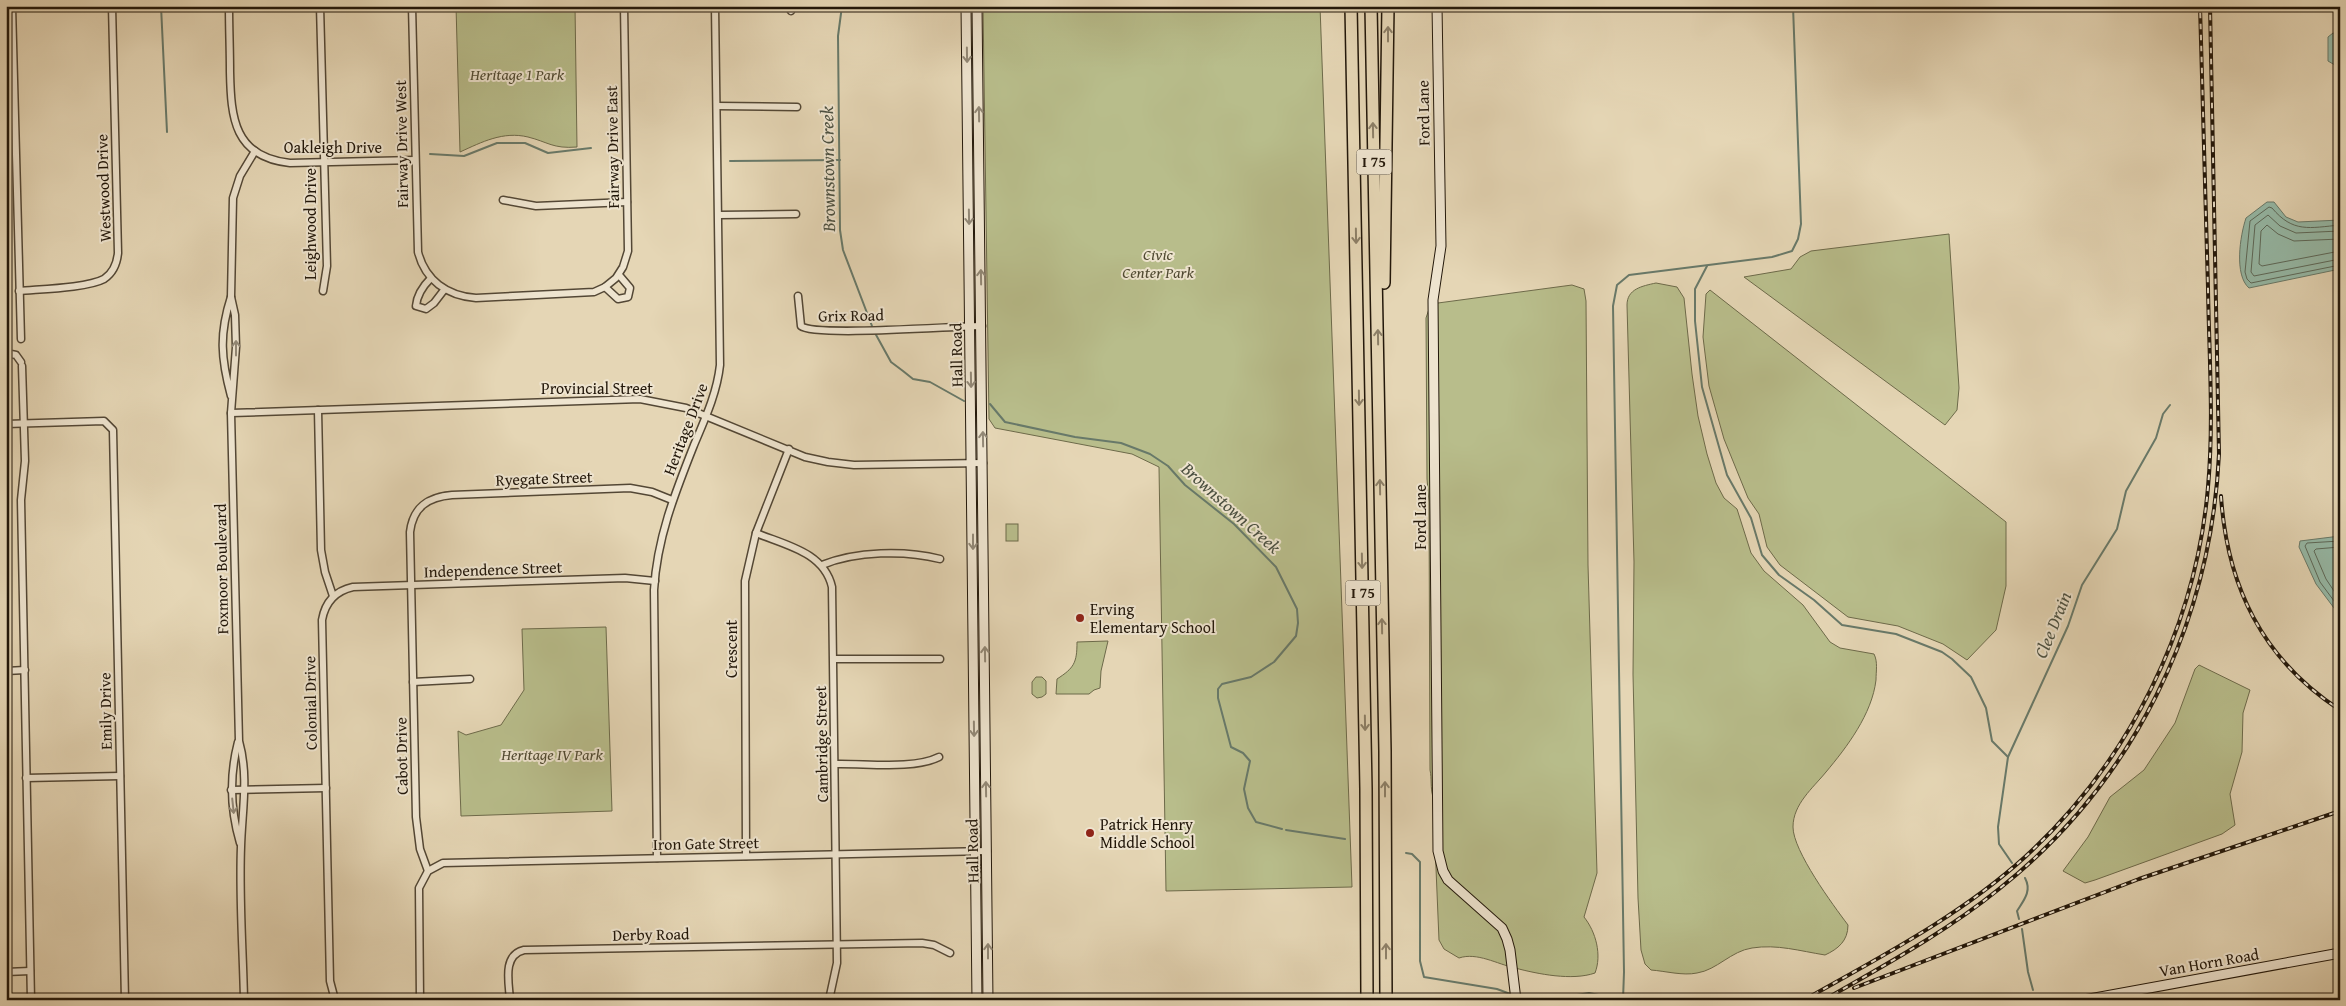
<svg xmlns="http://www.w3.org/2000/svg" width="2346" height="1006" font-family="'Gentium Book Plus',serif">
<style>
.green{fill:#b8bd8b;stroke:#6d6a4a}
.water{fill:#96baa8;stroke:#687969}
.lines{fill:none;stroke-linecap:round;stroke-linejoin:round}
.shore{stroke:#5c6859;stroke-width:1}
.stream{stroke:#687969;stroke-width:2}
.street-casing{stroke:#534735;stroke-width:9}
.secondary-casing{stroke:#22170a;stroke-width:11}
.highway-casing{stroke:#22170a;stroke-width:14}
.street{stroke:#eee4cf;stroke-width:6}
.secondary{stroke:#eee4cf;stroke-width:9}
.highway{stroke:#e5d6b5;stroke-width:11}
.rail-casing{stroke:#22170a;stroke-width:4}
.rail{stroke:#eee4cf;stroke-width:2;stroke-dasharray:5.5;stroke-linecap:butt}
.oneway{stroke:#8d8068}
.oneway2{stroke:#928876}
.poi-dot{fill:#8f2418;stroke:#eee4cf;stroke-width:2}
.labels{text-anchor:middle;stroke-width:4;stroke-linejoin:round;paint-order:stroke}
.shield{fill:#eee4cf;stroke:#5f5445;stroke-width:1}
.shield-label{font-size:15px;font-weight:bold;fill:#22170a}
.park-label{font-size:16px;font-style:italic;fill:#4f4931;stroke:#eee4cf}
.street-label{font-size:16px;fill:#22170a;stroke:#eee4cf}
.poi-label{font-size:16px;fill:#22170a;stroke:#eee4cf;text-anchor:start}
.water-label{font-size:18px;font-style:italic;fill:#4b5041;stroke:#eee4cf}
</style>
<rect width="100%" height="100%" fill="#e5d6b5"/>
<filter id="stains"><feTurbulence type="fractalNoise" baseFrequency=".004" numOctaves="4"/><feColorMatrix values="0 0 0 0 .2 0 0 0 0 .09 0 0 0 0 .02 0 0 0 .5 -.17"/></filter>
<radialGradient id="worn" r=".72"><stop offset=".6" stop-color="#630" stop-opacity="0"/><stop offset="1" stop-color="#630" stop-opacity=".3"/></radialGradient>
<!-- green -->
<g class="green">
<path d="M456 6H501L511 10 530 11 546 6H575L577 147C553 149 548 142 528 137 503 131 482 142 460 152Z"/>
<path d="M983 6H1320L1352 887 1166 891 1159 467 1132 454 995 428 989 419Z"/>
<path d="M1949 234 1959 388 1957 410 1945 425 1744 277 1791 269 1800 257 1811 251Z"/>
<path d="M1656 283 1677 287 1684 298 1692 374 1698 416 1707 454 1716 483 1724 498 1737 509 1751 553 1764 571 1803 605 1830 642 1840 648 1874 654C1878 662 1876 671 1876 680 1872 714 1847 747 1826 772 1813 788 1793 804 1793 827 1793 851 1833 905 1848 925 1848 941 1838 949 1825 955 1800 951 1777 944 1752 948 1731 951 1717 970 1697 973 1683 976 1665 971 1651 970L1645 964 1641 950 1638 898 1633 674 1634 562 1627 305C1627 289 1642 286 1656 283Z"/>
<path d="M1572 285 1584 289 1586 301 1588 565 1597 873 1584 917C1596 932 1602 955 1595 973 1572 981 1538 974 1515 968 1497 964 1477 952 1459 958L1444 949 1439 940 1433 797C1430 787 1432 779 1430 770L1429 502 1427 479 1426 318 1429 309 1438 303Z"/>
<path d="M1710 290 2006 522V586L1996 630 1967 660 1943 644 1898 626 1848 617 1780 565 1767 547 1759 514 1748 498 1724 439 1709 386 1703 337 1706 294Z"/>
<rect x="1006" y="524" width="12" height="17"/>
<path d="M606 627 612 811 461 816 458 731 466 735 501 725 524 690 522 629Z"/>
<path d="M1108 641 1101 671 1100 688 1094 690 1089 694H1056L1057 679C1074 668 1077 663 1077 642Z"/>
<path d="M2199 665 2250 690 2243 713 2242 752 2230 794 2235 825 2222 834 2095 880 2085 883 2063 871 2088 837 2110 797 2144 770 2175 723 2195 669Z"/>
<path d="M1036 677H1042L1046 681V694L1042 697 1037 698 1032 694V682Z"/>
</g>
<!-- water -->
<g class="water">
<path d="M2333 33 2340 34V68L2328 61V37Z"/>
<path d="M2267 202H2274L2286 217 2298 222 2340 220V269L2249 288C2234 275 2240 236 2246 218Z"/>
<path d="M2340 536V616L2316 584 2299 547 2300 541Z"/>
</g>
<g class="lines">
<!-- shore -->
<g class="shore">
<path d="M2340 225C2309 228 2293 233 2272 208L2269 207 2250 221 2245 272 2247 279 2251 283 2340 265"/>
<path d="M2340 231 2296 233 2280 226 2268 215 2255 225 2251 272 2254 276 2340 259"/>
<path d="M2340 239 2294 241 2278 234 2267 225 2261 231 2259 264 2262 266 2340 251"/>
<path d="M2340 541 2307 543 2305 546 2320 582 2340 609"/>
<path d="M2340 547 2316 549 2314 551 2326 579 2340 600"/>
</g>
<!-- stream -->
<g class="stream">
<path d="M161 6 167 132"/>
<path d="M842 6 838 36 840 230 843 250 872 326"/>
<path d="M430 154 464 156 497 143H525L548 153 591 148"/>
<path d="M730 161 840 160"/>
<path d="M1707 266 1695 289V321L1702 387 1727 475 1751 518 1762 555 1779 575 1814 600 1842 625 1896 634 1942 652 1952 659 1971 677 1986 708 1992 741 2008 757"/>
<path d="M875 333 891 362 903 371 913 379 930 382 964 401"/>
<path d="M990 404 1005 422 1075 437 1121 443 1150 454 1168 466 1185 485 1234 524 1276 567 1297 609 1298 623 1296 636 1274 662 1251 677 1222 684 1218 689V698L1231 747 1243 753 1250 761 1244 789 1248 808 1256 822 1282 829"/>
<path d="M1286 830 1345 839"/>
<path d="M1406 853 1412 854 1420 862V961L1424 977 1497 989 1513 995"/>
<path d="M2012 863 1999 844 1998 827 2008 757 2068 626 2082 585 2117 529 2126 491 2156 438 2163 414 2170 405"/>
<path d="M2019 919 2017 911C2024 900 2032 891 2025 878"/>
<path d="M2022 929 2028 972 2033 990"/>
<path d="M1518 996 1540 1000"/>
<path d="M1547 1000 1589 993 1623 1000"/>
<path d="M1623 1000 1624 972 1613 306 1617 285 1629 275 1772 257 1792 251 1798 239 1801 224 1793 6"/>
</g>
<!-- street casing -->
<g class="street-casing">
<g id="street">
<path d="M12 6 21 339"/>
<path d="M229 6C229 28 230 50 230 72 231 118 234 157 290 163L415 160"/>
<path d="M320 6 327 266 323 291"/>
<path d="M412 6 418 252C425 280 447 296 476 298L594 292 605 287 616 278 623 267 628 251 624 6"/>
<path d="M788 6 791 11"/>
<path d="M717 106 797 107"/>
<path d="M503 200 536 206 627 202"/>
<path d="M719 215 796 214"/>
<path d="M431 278C423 286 417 294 416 306L426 309 434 303 444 290"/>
<path d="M605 287 618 299 628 297 630 288 619 275"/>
<path d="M19 291C40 289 87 288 104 279 113 273 117 263 118 253L112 6"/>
<path d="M798 296 801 326C814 337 954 326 982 326"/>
<path d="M231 297 233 198 240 176 255 151"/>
<path d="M6 353 16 355 21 362"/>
<path d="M22 366 25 461 21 500 31 1000"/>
<path d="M231 396C221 359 219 334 231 297L235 315 236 347 231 413 239 741C249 777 242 810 241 847 239 898 243 949 244 1000"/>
<path d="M318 410 321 550 325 572 333 596"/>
<path d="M231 413 640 399 686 408 805 457 828 462 854 465 983 463"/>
<path d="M6 424 104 421 113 430 125 1000"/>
<path d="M756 533C785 545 824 552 832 587L837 963 829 1000"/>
<path d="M822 565C856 551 905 550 940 559"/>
<path d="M834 659H940"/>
<path d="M6 671 25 670"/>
<path d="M413 682 470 679"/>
<path d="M238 742C229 777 230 809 240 843"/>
<path d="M835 764C865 763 913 770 939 757"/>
<path d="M26 778 120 776"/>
<path d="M231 790 326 788"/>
<path d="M746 856 745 581 756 533 789 449"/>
<path d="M657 858 654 590C657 538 675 493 694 445 705 419 717 393 720 365L715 6"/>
<path d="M428 871 420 849 416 817 410 532C413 507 428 497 452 495L630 488 652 492 672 500"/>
<path d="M6 972 30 971"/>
<path d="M335 1000 330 981 322 620C325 603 335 591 353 587L625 578 655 581"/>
<path d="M420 1000 419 888 428 871 443 863 987 851"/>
<path d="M510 1000C509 983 502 955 524 950L922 943 934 945 950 953"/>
</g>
</g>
<!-- secondary casing -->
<g class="secondary-casing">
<g id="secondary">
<path d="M966 6 977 1000"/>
<path d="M977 6 988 1000"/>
<path d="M1437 6 1441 246 1433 300 1438 851 1443 871 1448 880 1502 928 1507 939 1510 950 1516 1000"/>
<path d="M2084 1000 2340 953"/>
</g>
</g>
<!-- highway casing -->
<g class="highway-casing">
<g id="highway">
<path d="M1351 6 1366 789 1367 1000"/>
<path d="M1371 6 1385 751 1386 1000"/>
<path d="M1384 283 1388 6"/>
</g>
</g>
<!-- street -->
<use href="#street" class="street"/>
<!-- secondary -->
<use href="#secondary" class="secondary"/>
<!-- highway -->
<use href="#highway" class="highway"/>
<!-- rail casing -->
<g class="rail-casing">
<g id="rail">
<path d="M2221 496C2227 586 2262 659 2340 710"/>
<path d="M1854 988 2139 879 2340 811"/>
<path d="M1804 1000C1880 957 1960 916 2025 857 2129 762 2196 627 2208 487 2214 421 2209 354 2208 288 2205 194 2203 100 2200 6"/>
<path d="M1824 1000C1883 966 1946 932 1999 889 2133 783 2211 624 2219 454L2210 6"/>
</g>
</g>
<!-- rail -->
<use href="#rail" class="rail"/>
</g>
<!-- one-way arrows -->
<defs><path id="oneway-shaft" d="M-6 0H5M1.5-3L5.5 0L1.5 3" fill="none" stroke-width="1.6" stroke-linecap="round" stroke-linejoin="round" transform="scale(1.25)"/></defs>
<g class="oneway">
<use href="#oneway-shaft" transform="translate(1388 34) rotate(-90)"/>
<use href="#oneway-shaft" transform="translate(1373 130) rotate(-91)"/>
<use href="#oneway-shaft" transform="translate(1356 236) rotate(89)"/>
<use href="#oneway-shaft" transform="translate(1378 337) rotate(-91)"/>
<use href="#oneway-shaft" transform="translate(1359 398) rotate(89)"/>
<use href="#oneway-shaft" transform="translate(1380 487) rotate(-91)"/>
<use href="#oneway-shaft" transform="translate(1362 561) rotate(89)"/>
<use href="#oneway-shaft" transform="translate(1382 626) rotate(-91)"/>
<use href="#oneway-shaft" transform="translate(1365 723) rotate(89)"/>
<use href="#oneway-shaft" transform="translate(1385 789) rotate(-90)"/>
<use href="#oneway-shaft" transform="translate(1386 951) rotate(-90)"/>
</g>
<g class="oneway2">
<use href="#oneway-shaft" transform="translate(967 55) rotate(89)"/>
<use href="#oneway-shaft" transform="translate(979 114) rotate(-91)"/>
<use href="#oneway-shaft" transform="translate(969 217) rotate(89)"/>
<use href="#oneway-shaft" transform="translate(981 277) rotate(-91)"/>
<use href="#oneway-shaft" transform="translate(236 348) rotate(-90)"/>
<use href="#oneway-shaft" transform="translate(971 380) rotate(89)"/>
<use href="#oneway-shaft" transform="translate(983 439) rotate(-91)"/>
<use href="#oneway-shaft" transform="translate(973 542) rotate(90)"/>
<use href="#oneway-shaft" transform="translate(985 654) rotate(-91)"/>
<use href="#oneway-shaft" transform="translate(974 729) rotate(89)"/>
<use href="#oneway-shaft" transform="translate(986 789) rotate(-91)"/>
<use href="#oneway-shaft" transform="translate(233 806) rotate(84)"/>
<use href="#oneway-shaft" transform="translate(988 951) rotate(-90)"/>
</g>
<!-- markers -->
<g class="poi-dot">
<circle cx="1080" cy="618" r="5"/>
<circle cx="1090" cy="833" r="5"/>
</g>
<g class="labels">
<!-- shield labels -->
<g class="shield">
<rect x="1356.5" y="149.5" width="35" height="25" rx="4"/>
<rect x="1345.5" y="580.5" width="35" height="25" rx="4"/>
</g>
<g class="shield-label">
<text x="1374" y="167">I 75</text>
<text x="1363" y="598">I 75</text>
</g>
<!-- park labels -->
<g class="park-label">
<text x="517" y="80">Heritage 1 Park</text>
<text x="1158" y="260">Civic<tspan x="1158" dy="18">Center Park</tspan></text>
<text x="552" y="760">Heritage IV Park</text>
</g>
<!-- street labels -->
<g class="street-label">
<text transform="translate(1423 113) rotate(-91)" y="6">Ford Lane</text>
<text transform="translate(401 144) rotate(-91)" y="6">Fairway Drive West</text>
<text x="333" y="153">Oakleigh Drive</text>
<text transform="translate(612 147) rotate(-91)" y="6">Fairway Drive East</text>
<text transform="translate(103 188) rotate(-92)" y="6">Westwood Drive</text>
<text transform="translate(310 224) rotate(-90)" y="6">Leighwood Drive</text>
<text transform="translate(851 315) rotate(-1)" y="6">Grix Road</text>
<text transform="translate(956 355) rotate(-91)" y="6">Hall Road</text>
<text x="597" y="394">Provincial Street</text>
<text transform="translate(685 429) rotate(-69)" y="6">Heritage Drive</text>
<text transform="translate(544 478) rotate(-2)" y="6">Ryegate Street</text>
<text transform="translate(1420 517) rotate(-90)" y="6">Ford Lane</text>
<text transform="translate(221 569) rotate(-91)" y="6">Foxmoor Boulevard</text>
<text transform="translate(493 569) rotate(-2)" y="6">Independence Street</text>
<text transform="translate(731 649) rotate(-90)" y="6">Crescent</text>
<text transform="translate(310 703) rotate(-91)" y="6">Colonial Drive</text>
<text transform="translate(105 711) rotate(-91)" y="6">Emily Drive</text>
<text transform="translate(821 744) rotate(-91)" y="6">Cambridge Street</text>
<text transform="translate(401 756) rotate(-91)" y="6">Cabot Drive</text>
<text transform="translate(706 843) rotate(-1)" y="6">Iron Gate Street</text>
<text transform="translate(972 851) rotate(-91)" y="6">Hall Road</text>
<text transform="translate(651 934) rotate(-1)" y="6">Derby Road</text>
<text transform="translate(2209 962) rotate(-10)" y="6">Van Horn Road</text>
</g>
<!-- poi labels -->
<g class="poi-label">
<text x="1090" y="615">Erving<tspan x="1090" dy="18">Elementary School</tspan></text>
<text x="1100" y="830">Patrick Henry<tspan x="1100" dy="18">Middle School</tspan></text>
</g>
<!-- water labels -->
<g class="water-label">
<text transform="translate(828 169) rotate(-91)" y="6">Brownstown Creek</text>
<text transform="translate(1231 508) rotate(42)" y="6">Brownstown Creek</text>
<text transform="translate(2053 625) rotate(-68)" y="6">Clee Drain</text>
</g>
</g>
<!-- margin -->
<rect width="2346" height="1006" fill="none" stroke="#e5d6b5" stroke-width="25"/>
<rect x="8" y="8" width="2331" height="991" fill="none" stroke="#22170a" stroke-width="2.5"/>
<rect x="12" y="12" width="2321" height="981" fill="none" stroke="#22170a"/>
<rect width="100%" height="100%" filter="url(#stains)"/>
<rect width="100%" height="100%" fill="url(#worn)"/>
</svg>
